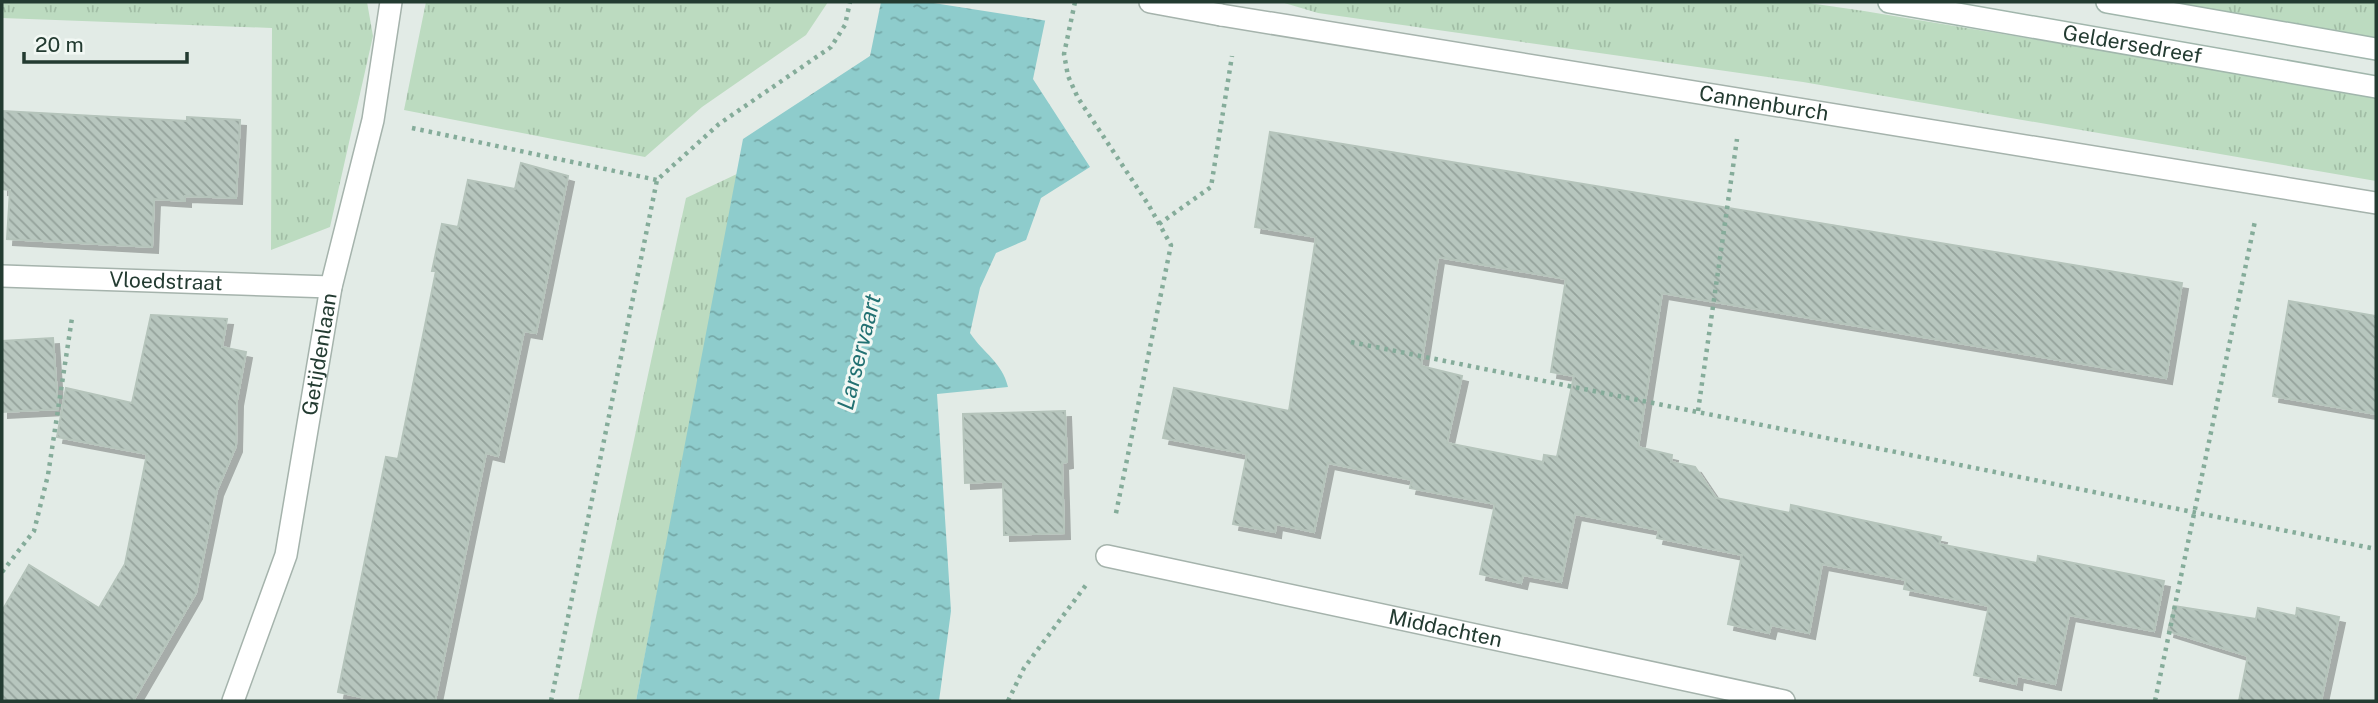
<svg xmlns="http://www.w3.org/2000/svg" width="2378" height="703" font-family="'Public Sans',sans-serif">
<style>
.grass{fill:url(#grass-tufts)}
.water{fill:url(#water-ripples)}
.pier{fill:#e2ebe6}
.building{fill:url(#building-back-hatch);stroke:#b5c4bb;stroke-width:2;fill-rule:evenodd;filter:url(#shadow)}
.lines{fill:none;stroke-linecap:round;stroke-linejoin:round}
.pedestrian-casing{stroke:#a5b3ac;stroke-width:24}
.minor-casing{stroke:#a5b3ac;stroke-width:24}
.secondary-casing{stroke:#a1b6ac;stroke-width:24}
.path{stroke:#85ac9a;stroke-width:4.5;stroke-dasharray:3.5 5;stroke-linecap:butt}
.pedestrian{stroke:#fff;stroke-width:21}
.minor{stroke:#fff;stroke-width:21}
.secondary{stroke:#fff;stroke-width:21}
.labels{text-anchor:middle;stroke-width:6;stroke-linejoin:round;paint-order:stroke}
.street-label{font-size:21px;fill:#233b31;stroke:#f2f8f4}
.water-label{font-size:23px;font-style:italic;fill:#227172;stroke:#f2f8f4}
</style>
<defs>
<pattern id="grass-tufts" width="24" height="20" patternUnits="userSpaceOnUse" patternTransform="scale(1.75)"><rect width="24" height="20" fill="#bcdbc0"/><path d="M3 7l-1-3M5 7V3M7 7l1-3M15 17l-1-3M17 17v-4M19 17l1-3" fill="none" stroke="#a1bda5"/></pattern>
<pattern id="water-ripples" width="26" height="14" patternUnits="userSpaceOnUse" patternTransform="scale(1.75)"><rect width="26" height="14" fill="#8ecccc"/><path d="M2 4q2-2 4 0t4 0M15 11q2-2 4 0t4 0" fill="none" stroke="#74a7a6"/></pattern>
<pattern id="building-back-hatch" width="6" height="6" patternUnits="userSpaceOnUse" patternTransform="scale(1.75)"><rect width="6" height="6" fill="#b7c6be"/><path d="M-1 5l2 2M0 0l6 6M5-1l2 2" fill="none" stroke="#94a29b"/></pattern>
<filter id="shadow"><feDropShadow dx="6" dy="6" stdDeviation="0" flood-color="#0004"/></filter>
</defs>
<rect width="100%" height="100%" fill="#e2ebe6"/>
<!-- grass -->
<g class="grass">
<path d="M2 2H367L373 36 330 227 271 250 272 28 2 18Z"/>
<path d="M426 2H828L806 35 702 107 645 157 404 110Z"/>
<path d="M1281 2H1802L1864 11 2376 96V181L1803 82 1318 13Z"/>
<path d="M2170 2H2376V38Z"/>
<path d="M739 173 636 701H578L686 198Z"/>
</g>
<!-- water -->
<path class="water" d="M881 2H1049L1033 79 1090 167 1041 198 1026 240 996 253 980 288 970 333C984 354 1002 362 1008 387L937 394 951 611 939 701H636L743 139 870 56Z"/>
<!-- pier -->
<path class="pier" d="M927 2H1052L1048 21Z"/>
<!-- building -->
<g class="building">
<path d="M2 111 187 121V117L240 120 236 198 185 196V201L154 199 152 247 7 239 10 190 2 189Z"/>
<path d="M1270 132 2182 283 2166 378 1662 293 1638 447 1672 455 1671 462 1695 467 1716 498 1790 513 1791 505 1941 537 1939 544 2037 563 2038 556 2164 581 2154 631 2069 615 2055 684 2017 676 2016 684 1974 675 1989 606 1904 589 1906 580 1822 564 1809 633 1771 625 1769 633 1728 624 1742 555 1657 538 1659 530 1575 514 1561 582 1523 575 1521 583 1480 574 1495 504 1410 488 1412 480 1328 463 1314 532 1276 524 1275 532 1233 524 1247 454 1163 438 1174 388 1289 411 1316 237 1255 227ZM1438 257 1566 279 1551 372 1574 376 1557 457 1544 455 1543 462 1447 443 1462 376 1421 366Z"/>
<path d="M521 163 568 176 536 333 524 331 498 456 486 453 435 701H379L338 692 386 457 398 459 436 271H432L442 224 458 227 468 180 515 189Z"/>
<path d="M2289 301 2376 316V414L2273 396Z"/>
<path d="M151 315 227 319 222 347 246 352 237 400 236 446 217 490 196 593 133 701H2V611L29 565 99 608 125 564 147 454 57 437 66 388 132 403Z"/>
<path d="M53 338 58 409 2 412V341Z"/>
<path d="M1065 411 1067 462 1062 463 1064 533 1004 535 1003 481 965 483 963 414Z"/>
<path d="M2174 606 2256 619 2258 608 2296 616 2297 608 2339 617 2321 701H2239L2248 656 2168 631Z"/>
</g>
<g class="lines">
<!-- pedestrian casing -->
<g class="pedestrian-casing">
<path id="pedestrian" d="M1150 2 1221 15"/>
</g>
<!-- minor casing -->
<g class="minor-casing">
<g id="minor">
<path id="s1" d="M1221 15 2376 203"/>
<path id="s2" d="M2 276 331 287"/>
<path id="s3" d="M1107 556 1784 701"/>
<path id="s4" d="M233 701 286 555 331 287 373 120 391 2"/>
</g>
</g>
<!-- secondary casing -->
<g class="secondary-casing">
<g id="secondary">
<path id="s5" d="M1889 2 2376 87"/>
<path d="M2107 2 2376 49"/>
</g>
</g>
<!-- path -->
<g class="path">
<path d="M1075 2 1064 54 1068 76 1078 98 1148 204 1171 245 1115 518"/>
<path d="M412 128 657 180"/>
<path d="M1159 224 1211 187 1232 56"/>
<path d="M1351 342 2376 549"/>
<path d="M1698 411 1737 139"/>
<path d="M2 572 34 531 48 475 72 318"/>
<path d="M551 701 657 180 719 124 831 47 845 25 850 2"/>
<path d="M1008 701 1024 668 1086 585"/>
<path d="M2155 701 2255 221"/>
</g>
<!-- pedestrian -->
<use href="#pedestrian" class="pedestrian"/>
<!-- minor -->
<use href="#minor" class="minor"/>
<!-- secondary -->
<use href="#secondary" class="secondary"/>
</g>
<g class="labels">
<!-- street labels -->
<g class="street-label">
<text dy="7" stroke="none"><textPath href="#s5" startOffset="247">Geldersedreef</textPath></text>
<text dy="7" stroke="none"><textPath href="#s1" startOffset="550">Cannenburch</textPath></text>
<text dy="7" stroke="none"><textPath href="#s2" startOffset="164">Vloedstraat</textPath></text>
<text dy="7" stroke="none"><textPath href="#s4" startOffset="359">Getijdenlaan</textPath></text>
<text dy="7" stroke="none"><textPath href="#s3" startOffset="346">Middachten</textPath></text>
</g>
<!-- water labels -->
<g class="water-label">
<text transform="translate(859 352) rotate(-76)" y="8">Larservaart</text>
</g>
</g>
<!-- border -->
<rect width="2378" height="703" fill="none" stroke="#233b31" stroke-width="7"/>
<!-- scale -->
<path d="M24 52v10h163v-10" fill="none" stroke="#233b31" stroke-width="3.5"/>
<text x="35" y="52" font-size="21" fill="#233b31" stroke="#f2f8f4" stroke-width="5" paint-order="stroke">20 m</text>
</svg>
